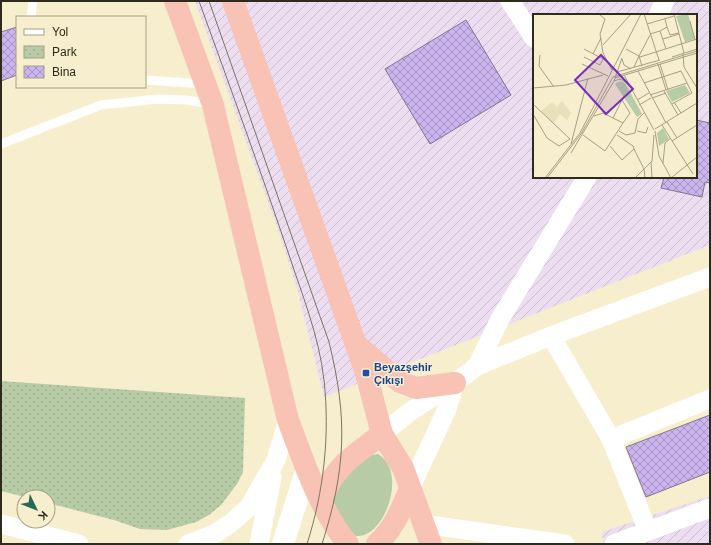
<svg xmlns="http://www.w3.org/2000/svg" width="711" height="545" font-family="Arial,sans-serif">
<style>
.industrial{fill:url(#industrial-furrows);fill-rule:evenodd}
.grass{fill:#b7cba7}
.park{fill:url(#park-dots)}
.building{fill:url(#building-cross-hatch);stroke:#817693}
.lines{fill:none;stroke-linecap:round;stroke-linejoin:round}
.service{stroke:#fff;stroke-width:9}
.minor{stroke:#fff;stroke-width:19}
.secondary{stroke:#fff;stroke-width:22}
.trunk{stroke:#f8c2b4;stroke-width:22}
.tram{stroke:#7b7661;stroke-width:1}
.transit-dot{fill:#1a4fb4;stroke:#f6eecc;stroke-width:1.5}
.labels{text-anchor:middle;stroke-width:3;stroke-linejoin:round;paint-order:stroke}
.transit-label{font-size:11px;font-weight:bold;fill:#164399;stroke:#f6eecc;text-anchor:start}
.inset-road{fill:none;stroke:#a6a086;stroke-width:1}
.view{fill:#7b2cbf;fill-opacity:0.15;stroke:#7b2cbf;stroke-width:2}
.inset-edge{fill:none;stroke:#2e2b1e;stroke-width:2}
</style>
<defs>
<pattern id="industrial-furrows" width="10" height="10" patternUnits="userSpaceOnUse"><rect width="10" height="10" fill="#edddf0"/><path d="M-1 1l2-2M0 10L10 0M9 11l2-2" fill="none" stroke="#ccbecd"/></pattern>
<pattern id="park-dots" width="8" height="8" patternUnits="userSpaceOnUse"><rect width="8" height="8" fill="#b7cba7"/><path d="M2 2h.1M6 6h.1" fill="none" stroke="#9eae8f" stroke-width="1.8" stroke-linecap="round"/></pattern>
<pattern id="building-cross-hatch" width="8" height="8" patternUnits="userSpaceOnUse"><rect width="8" height="8" fill="#ccb4ef"/><path d="M0 0l8 8M0 8l8-8" fill="none" stroke="#a693c1"/></pattern>
</defs>
<rect width="100%" height="100%" fill="#f6eecc"/>
<!-- industrial -->
<g class="industrial">
<path d="M195 1H710V245L324 397 297 289 280 235ZM534 15H696V177H534Z"/>
<path d="M710 496V544H603L602 532Z"/>
</g>
<!-- grass -->
<path class="grass" d="M378 454C410 473 382 545 352 535L329 497 331 485 372 455Z"/>
<!-- park -->
<path class="park" d="M1 381 245 398 243 472 237 484 221 505 209 515 196 522 167 530 140 529 114 520 48 503V497H25L1 491Z"/>
<!-- building -->
<g class="building">
<path d="M466 20 511 95 430 144 385 69Z"/>
<path d="M17 27V75L1 81V32Z"/>
<path d="M696 120 710 123V183L705 182 702 197 661 188 664 177H696Z"/>
<path d="M710 415V472L646 497 626 447Z"/>
</g>
<g class="lines">
<!-- service -->
<g class="service">
<path d="M31 17 33 1"/>
<path d="M145 80 205 84"/>
<path d="M1 144 101 105 158 99 186 100 211 104"/>
</g>
<!-- minor -->
<g class="minor">
<path d="M510 1 534 38"/>
<path d="M658 15 665 1"/>
<path d="M551 336 611 439"/>
<path d="M477 366 500 319 587 177"/>
<path d="M382 434 411 411 455 383 477 366 551 336 710 277"/>
<path d="M410 489 447 409 455 383"/>
<path d="M1 524 79 544"/>
<path d="M423 524 565 544"/>
<path d="M648 531 611 439 710 399"/>
<path d="M188 544 216 533 231 523 249 507 276 460 288 420"/>
<path d="M259 544 272 477"/>
<path d="M614 544 710 508"/>
</g>
<!-- secondary -->
<path class="secondary" d="M283 544 307 468"/>
<!-- trunk -->
<g class="trunk">
<path d="M175 1 213 105 288 420C304 462 319 509 348 544"/>
<path d="M233 1 366 373 382 434 403 468 431 544"/>
<path d="M357 345 400 382 416 388 455 383"/>
<path d="M321 499C338 463 352 457 382 434"/>
<path d="M377 544C394 528 401 510 410 489"/>
</g>
<!-- tram -->
<g class="tram">
<path d="M199 1C229 84 259 166 287 249 301 292 319 335 324 380 330 435 324 491 307 544"/>
<path d="M209 1 329 342C348 419 346 469 322 544"/>
</g>
</g>
<!-- markers -->
<rect class="transit-dot" x="362" y="369" width="8" height="8" rx="2"/>
<g class="labels">
<!-- transit labels -->
<g class="transit-label">
<text x="374" y="371">Beyazşehir<tspan x="374" dy="13">Çıkışı</tspan></text>
</g>
</g>
<!-- overview -->
<g transform="translate(533 14)">
<rect width="164" height="164" fill="#f6eecc"/>
<path d="M29 87 38 99 34 106 27 100 21 109 8 97 19 88 24 93Z" fill="#e9dfbb"/>
<path d="M155 0 162 25 152 28 143 2ZM87 67 92 69 109 100 104 103 82 70ZM152 71 157 79 139 88 133 77ZM130 114 136 125 126 132 124 119Z" fill="#b7cba7"/>
<path class="inset-road" d="M66 0 72 5 67 20 70 39 79 56M111 0 126 46M141 0 151 39M157 7 162 26M114 10 141 2M134 13 137 21 146 19M127 17 134 13 132 5M117 20 127 17 133 35M130 25 146 20M70 31 98 0M51 35 72 46M93 35 106 42 101 53M60 40 68 24M150 40 151 53 164 74M7 41 6 52 21 73M51 43 67 51 70 45M107 43 164 25M139 43 164 35M89 45 91 51 98 55M49 50 75 62M125 50 133 76M127 50 135 76M109 52 106 42 117 21M105 57 133 109M84 58 127 46M91 61 121 116M82 64 164 39M81 67 87 65 93 68M111 69 148 57M0 74 33 71 70 61M131 77 145 101M117 81 154 69M119 84 133 79M104 86 116 79M141 88 148 99M0 90 37 125M139 90 159 79 148 57M106 91 118 84M0 100 14 124 26 132 37 125M80 104 89 86 97 99 90 109M134 108 144 124M129 111 160 160M122 115 164 89M86 117 93 121 102 119 105 105 111 99M104 117 113 119 115 113M122 117 126 142 138 164 164 143M50 121 72 137 90 109 70 99 61 102M84 121 100 132 101 135M139 127 164 111M38 130 55 64M77 132 89 146 101 135 111 155 112 164M38 139 81 67 89 44M118 148 119 164M130 149 132 129 138 124M12 164 47 119 108 0M14 164 48 120 80 63 164 37M102 164 119 147 121 121"/>
<path class="view" d="M68 41 100 75 73 100 42 66Z"/>
<rect width="164" height="164" class="inset-edge"/>
</g>
<!-- border -->
<rect width="711" height="545" fill="none" stroke="#2e2b1e" stroke-width="4"/>
<!-- legend -->
<rect x="16" y="16" width="130" height="72" fill="#f6eecc" stroke="#a6a086"/>
<rect x="24" y="29" width="20" height="6" fill="#ffffff" stroke="#a6a086"/>
<text x="52" y="36" font-size="12" fill="#2e2b1e">Yol</text>
<rect x="24" y="46" width="20" height="12" fill="url(#park-dots)" stroke="#a6a086"/>
<text x="52" y="56" font-size="12" fill="#2e2b1e">Park</text>
<rect x="24" y="66" width="20" height="12" fill="url(#building-cross-hatch)" stroke="#a6a086"/>
<text x="52" y="76" font-size="12" fill="#2e2b1e">Bina</text>
<!-- north arrow -->
<g transform="translate(36 509) rotate(133)"><circle r="19" fill="#f6eecc" stroke="#a6a086"/>
<path d="M0-3L7 15L0 10L-7 15Z" fill="#276959"/>
<text y="-6" font-size="11" font-weight="bold" text-anchor="middle" fill="#2e2b1e">K</text>
</g>
</svg>
